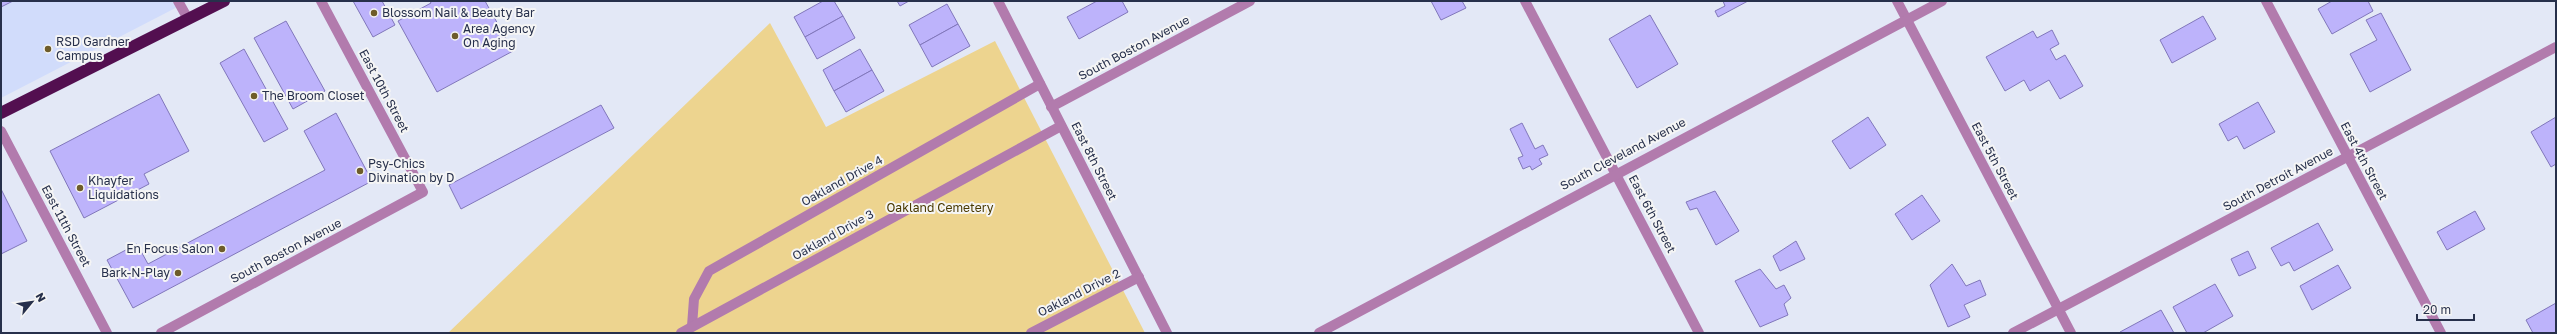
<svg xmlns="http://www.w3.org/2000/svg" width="2557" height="334" font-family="'Golos Text',sans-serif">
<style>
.built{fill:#d1dcfb}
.green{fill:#edd48f}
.building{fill:#bdb3fb;stroke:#8177bb}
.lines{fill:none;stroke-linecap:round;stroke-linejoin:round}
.minor{stroke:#b27bad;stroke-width:10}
.highway{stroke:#530f50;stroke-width:12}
.poi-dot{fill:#6e5c2a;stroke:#f5f5f5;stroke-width:1.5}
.labels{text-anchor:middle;stroke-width:4;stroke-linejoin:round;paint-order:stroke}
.poi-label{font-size:12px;fill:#27304b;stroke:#f5f5f5;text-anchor:start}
.street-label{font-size:12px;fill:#27304b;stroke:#f5f5f5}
.park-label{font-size:12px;fill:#493900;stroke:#f5f5f5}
</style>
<rect width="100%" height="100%" fill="#e3e8f6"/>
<!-- built -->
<path class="built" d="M1 1H189L1 98Z"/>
<!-- green -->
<path class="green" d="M770 23 826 127 995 41 1145 333H448Z"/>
<!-- building -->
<g class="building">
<path d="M1 1H13L1 7Z"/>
<path d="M353 1H382L395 25 373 37Z"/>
<path d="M430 1H485L513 51 437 92 398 21 431 3Z"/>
<path d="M823 1H834L843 16 805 37 794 17Z"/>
<path d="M897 1H909L900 6Z"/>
<path d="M1097 1H1122L1128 12 1079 39 1067 17Z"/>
<path d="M1431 1H1462L1466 8 1441 20Z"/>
<path d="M1723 1H1748L1718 17 1715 11 1725 6Z"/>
<path d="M2332 1H2368L2373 11 2332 34 2318 9Z"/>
<path d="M947 4 958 24 920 45 909 25Z"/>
<path d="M2381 13 2411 70 2370 92 2350 54 2377 40 2366 20Z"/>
<path d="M1650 15 1678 64 1637 88 1609 39Z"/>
<path d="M843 16 855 38 817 59 805 37Z"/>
<path d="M2203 16 2216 39 2172 63 2160 40Z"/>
<path d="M286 21 325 91 293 109 254 38Z"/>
<path d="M958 24 970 46 932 67 920 45Z"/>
<path d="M2052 30 2059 44 2050 49 2056 60 2065 55 2083 86 2060 99 2049 80 2030 91 2024 80 2005 91 1986 57 2033 31 2037 38Z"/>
<path d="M244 49 288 129 264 142 220 63Z"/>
<path d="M860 49 872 70 834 91 823 70Z"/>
<path d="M872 70 884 91 846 112 834 91Z"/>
<path d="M159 94 189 151 144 174 149 184 84 218 50 151Z"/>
<path d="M2258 102 2275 132 2244 149 2237 136 2228 141 2219 124Z"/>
<path d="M601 105 614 128 461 209 449 185Z"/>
<path d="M336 113 372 181 133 308 107 260 137 244 148 264 325 170 304 131Z"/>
<path d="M1868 117 1886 145 1850 169 1832 141Z"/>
<path d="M2556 117V164L2551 167 2531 132Z"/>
<path d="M1522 123 1535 149 1543 145 1548 155 1539 159 1542 164 1532 170 1530 166 1523 169 1518 158 1523 156 1510 129Z"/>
<path d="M1 189 27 241 1 254Z"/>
<path d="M1715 191 1739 231 1716 245 1697 208 1690 210 1686 202Z"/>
<path d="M1922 195 1940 221 1912 240 1895 214Z"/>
<path d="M2475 211 2485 229 2447 250 2437 232Z"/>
<path d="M2318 223 2333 250 2294 271 2289 262 2281 266 2271 248Z"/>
<path d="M1796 241 1805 259 1780 271 1773 256Z"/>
<path d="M2248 251 2256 268 2239 276 2231 259Z"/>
<path d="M1952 264 1966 286 1980 280 1986 295 1964 305 1970 317 1948 327 1930 285Z"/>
<path d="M2338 265 2351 288 2312 310 2300 286Z"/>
<path d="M1760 269 1776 289 1784 285 1791 298 1784 304 1788 315 1760 327 1735 281Z"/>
<path d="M2215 284 2233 316 2203 333H2187L2173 307Z"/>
<path d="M2556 303V333H2533L2526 320Z"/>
<path d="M2161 310 2174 333H2121L2120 332Z"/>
</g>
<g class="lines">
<!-- minor -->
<g class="minor">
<path d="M178 1 188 19"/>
<path d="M998 1 1167 333"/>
<path d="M1525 1 1699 333"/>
<path d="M1897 1 2071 333"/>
<path d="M2266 1 2441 333"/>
<path d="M1051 107 1250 1"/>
<path d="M1 131 107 333"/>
<path d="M692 326 694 299 709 271 1040 84"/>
<path d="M161 333 423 192 321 1"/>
<path d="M681 333 1061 126"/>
<path d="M1031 333 1139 277"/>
<path d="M1319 333 1942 1"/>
<path d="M2013 333 2556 47"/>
</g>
<!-- highway -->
<path class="highway" d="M1 113 224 1"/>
</g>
<!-- markers -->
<g class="poi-dot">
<circle cx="374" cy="13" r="4"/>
<circle cx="455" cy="36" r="4"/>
<circle cx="48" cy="49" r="4"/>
<circle cx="254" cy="96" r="4"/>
<circle cx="360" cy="171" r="4"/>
<circle cx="80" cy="188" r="4"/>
<circle cx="222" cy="249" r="4"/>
<circle cx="178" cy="273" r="4"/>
</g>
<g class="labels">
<!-- poi labels -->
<g class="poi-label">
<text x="382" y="17">Blossom Nail &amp; Beauty Bar</text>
<text x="463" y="33">Area Agency<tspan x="463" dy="14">On Aging</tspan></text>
<text x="56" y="46">RSD Gardner<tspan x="56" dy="14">Campus</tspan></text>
<text x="262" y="100">The Broom Closet</text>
<text x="368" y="168">Psy-Chics<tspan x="368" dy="14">Divination by D</tspan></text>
<text x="88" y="185">Khayfer<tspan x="88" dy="14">Liquidations</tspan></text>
<text x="214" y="253" text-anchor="end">En Focus Salon</text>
<text x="170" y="277" text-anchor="end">Bark-N-Play</text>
</g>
<!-- street labels -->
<g class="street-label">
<text transform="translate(1134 48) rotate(-28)" y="4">South Boston Avenue</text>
<text transform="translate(384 91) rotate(62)" y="4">East 10th Street</text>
<text transform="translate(1623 154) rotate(-28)" y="4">South Cleveland Avenue</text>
<text transform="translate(1094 161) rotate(63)" y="4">East 8th Street</text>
<text transform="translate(1995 161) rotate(62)" y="4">East 5th Street</text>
<text transform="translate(2364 161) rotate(62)" y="4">East 4th Street</text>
<text transform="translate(2278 179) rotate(-28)" y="4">South Detroit Avenue</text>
<text transform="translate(842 181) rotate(-29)" y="4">Oakland Drive 4</text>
<text transform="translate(1652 214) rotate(62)" y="4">East 6th Street</text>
<text transform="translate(66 226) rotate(62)" y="4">East 11th Street</text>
<text transform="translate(833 235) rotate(-29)" y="4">Oakland Drive 3</text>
<text transform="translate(286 251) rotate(-28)" y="4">South Boston Avenue</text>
<text transform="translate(1079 293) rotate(-27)" y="4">Oakland Drive 2</text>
</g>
<!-- park labels -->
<g class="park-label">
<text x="940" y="212">Oakland Cemetery</text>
</g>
</g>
<!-- border -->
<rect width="2557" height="334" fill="none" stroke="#27304b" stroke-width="4"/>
<!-- north arrow -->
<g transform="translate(32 302) rotate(61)" stroke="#f5f5f5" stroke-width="3" paint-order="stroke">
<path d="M0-3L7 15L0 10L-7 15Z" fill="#27304b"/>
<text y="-6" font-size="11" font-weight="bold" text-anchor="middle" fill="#27304b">N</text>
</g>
<!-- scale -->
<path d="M2417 314v6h57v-6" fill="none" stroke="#27304b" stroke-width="2"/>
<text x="2423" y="314" font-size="12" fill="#27304b" stroke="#f5f5f5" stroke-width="3" paint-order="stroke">20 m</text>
</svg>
